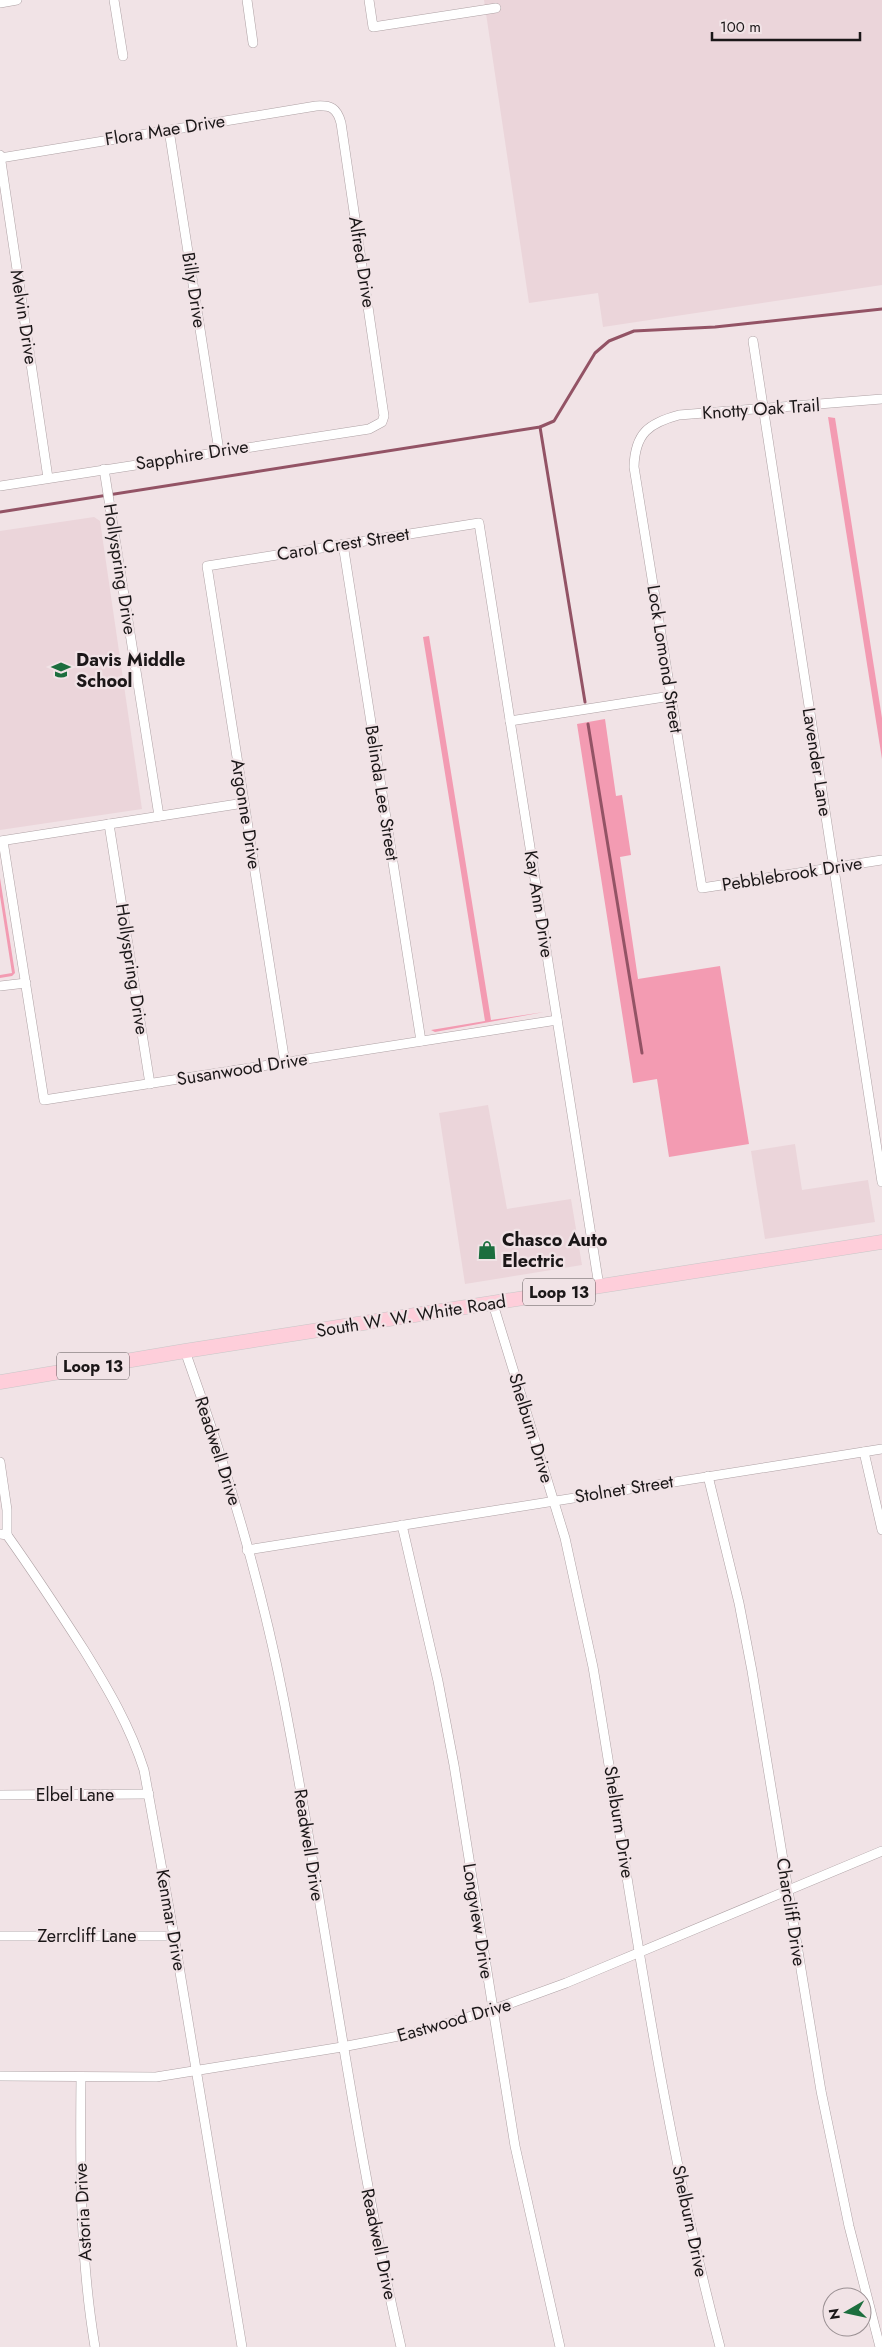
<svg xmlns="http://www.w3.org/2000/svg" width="882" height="2347" font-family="Jost,sans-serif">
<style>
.built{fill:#ebd5da}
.green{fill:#f39bb2}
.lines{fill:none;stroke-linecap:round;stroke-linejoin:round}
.stream{stroke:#935365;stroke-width:3}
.street-casing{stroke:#aea1a4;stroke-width:10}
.primary-casing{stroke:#c8c7c8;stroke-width:15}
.street{stroke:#fff;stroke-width:9}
.primary{stroke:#feceda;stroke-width:14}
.labels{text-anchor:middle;stroke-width:4.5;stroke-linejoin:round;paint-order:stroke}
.shield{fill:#f1e3e6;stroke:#5b5456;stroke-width:1}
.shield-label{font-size:16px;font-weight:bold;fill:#1b1718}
.street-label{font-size:18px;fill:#1b1718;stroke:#f1e3e6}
.poi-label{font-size:18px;font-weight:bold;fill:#1b1718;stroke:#f1e3e6;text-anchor:start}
</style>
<rect width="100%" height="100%" fill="#f1e3e6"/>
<!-- built -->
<g class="built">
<path d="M484 0H882V285L603 327 598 293 529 303Z"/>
<path d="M94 517 100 521 142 809 0 830V531Z"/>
<path d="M488 1105 507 1209 571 1199 582 1265 465 1284 439 1113Z"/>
<path d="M795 1144 802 1190 868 1180 875 1222 765 1239 751 1151Z"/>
</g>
<!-- green -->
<g class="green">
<path d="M828 417 835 418 882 718V759Z"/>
<path d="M429 636 491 1020 544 1012 435 1032 431 1030 485 1021 423 637Z"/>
<path d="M605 719 616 796 622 795 631 855 620 857 638 979 720 966 749 1144 669 1157 657 1079 633 1083 577 724Z"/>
<path d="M0 878 15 973 12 976 0 978V975L12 973 0 896Z"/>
</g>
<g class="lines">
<!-- stream -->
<g class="stream">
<path d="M540 427 585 702"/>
<path d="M0 512 540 427 554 421 595 353 609 341 634 331 715 327 882 309"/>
<path d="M588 724 642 1053"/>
</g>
<!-- street casing -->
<g class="street-casing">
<g id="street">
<path d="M114 0 123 56"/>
<path d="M247 0 253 43"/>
<path d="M369 0 373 27 496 8"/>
<path d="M0 3 17 0"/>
<path d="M169 130 219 451"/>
<path d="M0 155 48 478"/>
<path d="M0 158 316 106C331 105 337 108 341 123L384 416 382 422 369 429 0 486"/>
<path d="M753 341 882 1182"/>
<path d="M882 399 679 415C649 423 635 433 634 467L702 888 882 860"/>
<path d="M104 469 159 816"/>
<path d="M343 544 421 1041"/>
<path d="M510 721 671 696"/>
<path d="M109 824 150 1084"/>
<path d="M0 841 244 803"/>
<path d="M3 841 44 1100 557 1020"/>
<path d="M0 986 26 983"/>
<path d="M285 1063 207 566 479 523 599 1286"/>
<path d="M493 1304 565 1538 593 1667C631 1894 661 2124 720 2347"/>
<path d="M185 1351C226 1465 261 1582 284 1701 326 1916 352 2133 401 2347"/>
<path d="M864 1452 882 1530"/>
<path d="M0 1462 7 1510V1535"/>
<path d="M708 1476 739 1603 752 1671 821 2091 849 2226 880 2347"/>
<path d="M402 1525 438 1681 454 1765 515 2146 560 2347"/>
<path d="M0 1534 7 1535C34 1573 59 1611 84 1650 108 1689 130 1726 144 1770L174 1936 242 2347"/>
<path d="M247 1550 882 1449"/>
<path d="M0 1795 149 1794"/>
<path d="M0 1936H174"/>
<path d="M0 2076 156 2077 342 2047 414 2033 492 2010 566 1983 882 1851"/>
<path d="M81 2077C80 2167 80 2258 95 2347"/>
</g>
</g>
<!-- primary casing -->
<g class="primary-casing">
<path id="primary" d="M0 1382 185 1351 882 1242"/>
</g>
<!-- street -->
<use href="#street" class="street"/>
<!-- primary -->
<use href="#primary" class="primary"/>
</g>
<!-- icons -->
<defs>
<g id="school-bare" transform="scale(1.5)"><path d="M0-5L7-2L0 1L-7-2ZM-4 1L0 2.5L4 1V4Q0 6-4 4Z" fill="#1c6e3e" stroke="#f1e3e6" stroke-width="2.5" paint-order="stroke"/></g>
<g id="shop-bare" transform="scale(1.5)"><path d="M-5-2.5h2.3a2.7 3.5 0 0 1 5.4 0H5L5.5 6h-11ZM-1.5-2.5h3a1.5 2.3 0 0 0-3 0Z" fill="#1c6e3e" stroke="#f1e3e6" stroke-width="2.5" paint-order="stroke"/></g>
</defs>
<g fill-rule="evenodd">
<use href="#school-bare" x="61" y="670"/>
<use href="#shop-bare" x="487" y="1250"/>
</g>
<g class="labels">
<!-- shield labels -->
<g class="shield">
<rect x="523" y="1278.5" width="72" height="27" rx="4"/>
<rect x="57" y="1352.5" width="72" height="27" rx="4"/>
</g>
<g class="shield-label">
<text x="559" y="1298">Loop 13</text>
<text x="93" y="1372">Loop 13</text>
</g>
<!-- street labels -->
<g class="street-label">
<text transform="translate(165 130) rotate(-9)" y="6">Flora Mae Drive</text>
<text transform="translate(362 262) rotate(81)" y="6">Alfred Drive</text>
<text transform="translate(194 290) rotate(81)" y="6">Billy Drive</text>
<text transform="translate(24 317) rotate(81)" y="6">Melvin Drive</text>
<text transform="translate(761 409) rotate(-4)" y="6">Knotty Oak Trail</text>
<text transform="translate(192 455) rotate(-9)" y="6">Sapphire Drive</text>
<text transform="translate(343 544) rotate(-9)" y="6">Carol Crest Street</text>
<text transform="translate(120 569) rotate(81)" y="6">Hollyspring Drive</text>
<text transform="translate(665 659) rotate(81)" y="6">Lock Lomond Street</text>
<text transform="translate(817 762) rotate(81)" y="6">Lavender Lane</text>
<text transform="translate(382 793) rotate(81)" y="6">Belinda Lee Street</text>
<text transform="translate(246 814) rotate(81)" y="6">Argonne Drive</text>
<text transform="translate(792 874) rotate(-9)" y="6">Pebblebrook Drive</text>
<text transform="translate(539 904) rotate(81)" y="6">Kay Ann Drive</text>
<text transform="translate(132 969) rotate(81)" y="6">Hollyspring Drive</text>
<text transform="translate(242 1069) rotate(-9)" y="6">Susanwood Drive</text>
<text transform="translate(411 1316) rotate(-9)" y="6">South W. W. White Road</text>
<text transform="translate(531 1428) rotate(73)" y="6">Shelburn Drive</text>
<text transform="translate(218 1451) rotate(72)" y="6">Readwell Drive</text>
<text transform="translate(624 1489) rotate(-9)" y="6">Stolnet Street</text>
<text x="75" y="1801">Elbel Lane</text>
<text transform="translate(619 1822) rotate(81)" y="6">Shelburn Drive</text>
<text transform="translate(309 1845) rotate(81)" y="6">Readwell Drive</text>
<text transform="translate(791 1912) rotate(81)" y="6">Charcliff Drive</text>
<text transform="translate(171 1920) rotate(80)" y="6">Kenmar Drive</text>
<text transform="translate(478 1921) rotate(81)" y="6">Longview Drive</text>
<text x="87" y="1942">Zerrcliff Lane</text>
<text transform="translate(454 2020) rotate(-16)" y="6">Eastwood Drive</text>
<text transform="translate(83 2212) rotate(-93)" y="6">Astoria Drive</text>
<text transform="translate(690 2221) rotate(78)" y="6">Shelburn Drive</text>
<text transform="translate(379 2244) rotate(78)" y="6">Readwell Drive</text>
</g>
<!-- poi labels -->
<g class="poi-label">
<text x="76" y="666">Davis Middle<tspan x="76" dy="21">School</tspan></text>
<text x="502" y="1246">Chasco Auto<tspan x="502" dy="21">Electric</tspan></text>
</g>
</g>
<!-- north arrow -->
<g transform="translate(847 2312) rotate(261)"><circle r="24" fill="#f1e3e6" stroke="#9b9194"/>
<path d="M0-4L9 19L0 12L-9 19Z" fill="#1c6e3e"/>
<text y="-8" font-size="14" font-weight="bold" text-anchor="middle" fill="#1b1718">N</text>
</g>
<!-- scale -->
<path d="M712 32v8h148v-8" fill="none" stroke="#1b1718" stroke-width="2.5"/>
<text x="720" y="32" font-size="15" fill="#1b1718" stroke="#f1e3e6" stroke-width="4" paint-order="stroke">100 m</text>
</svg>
